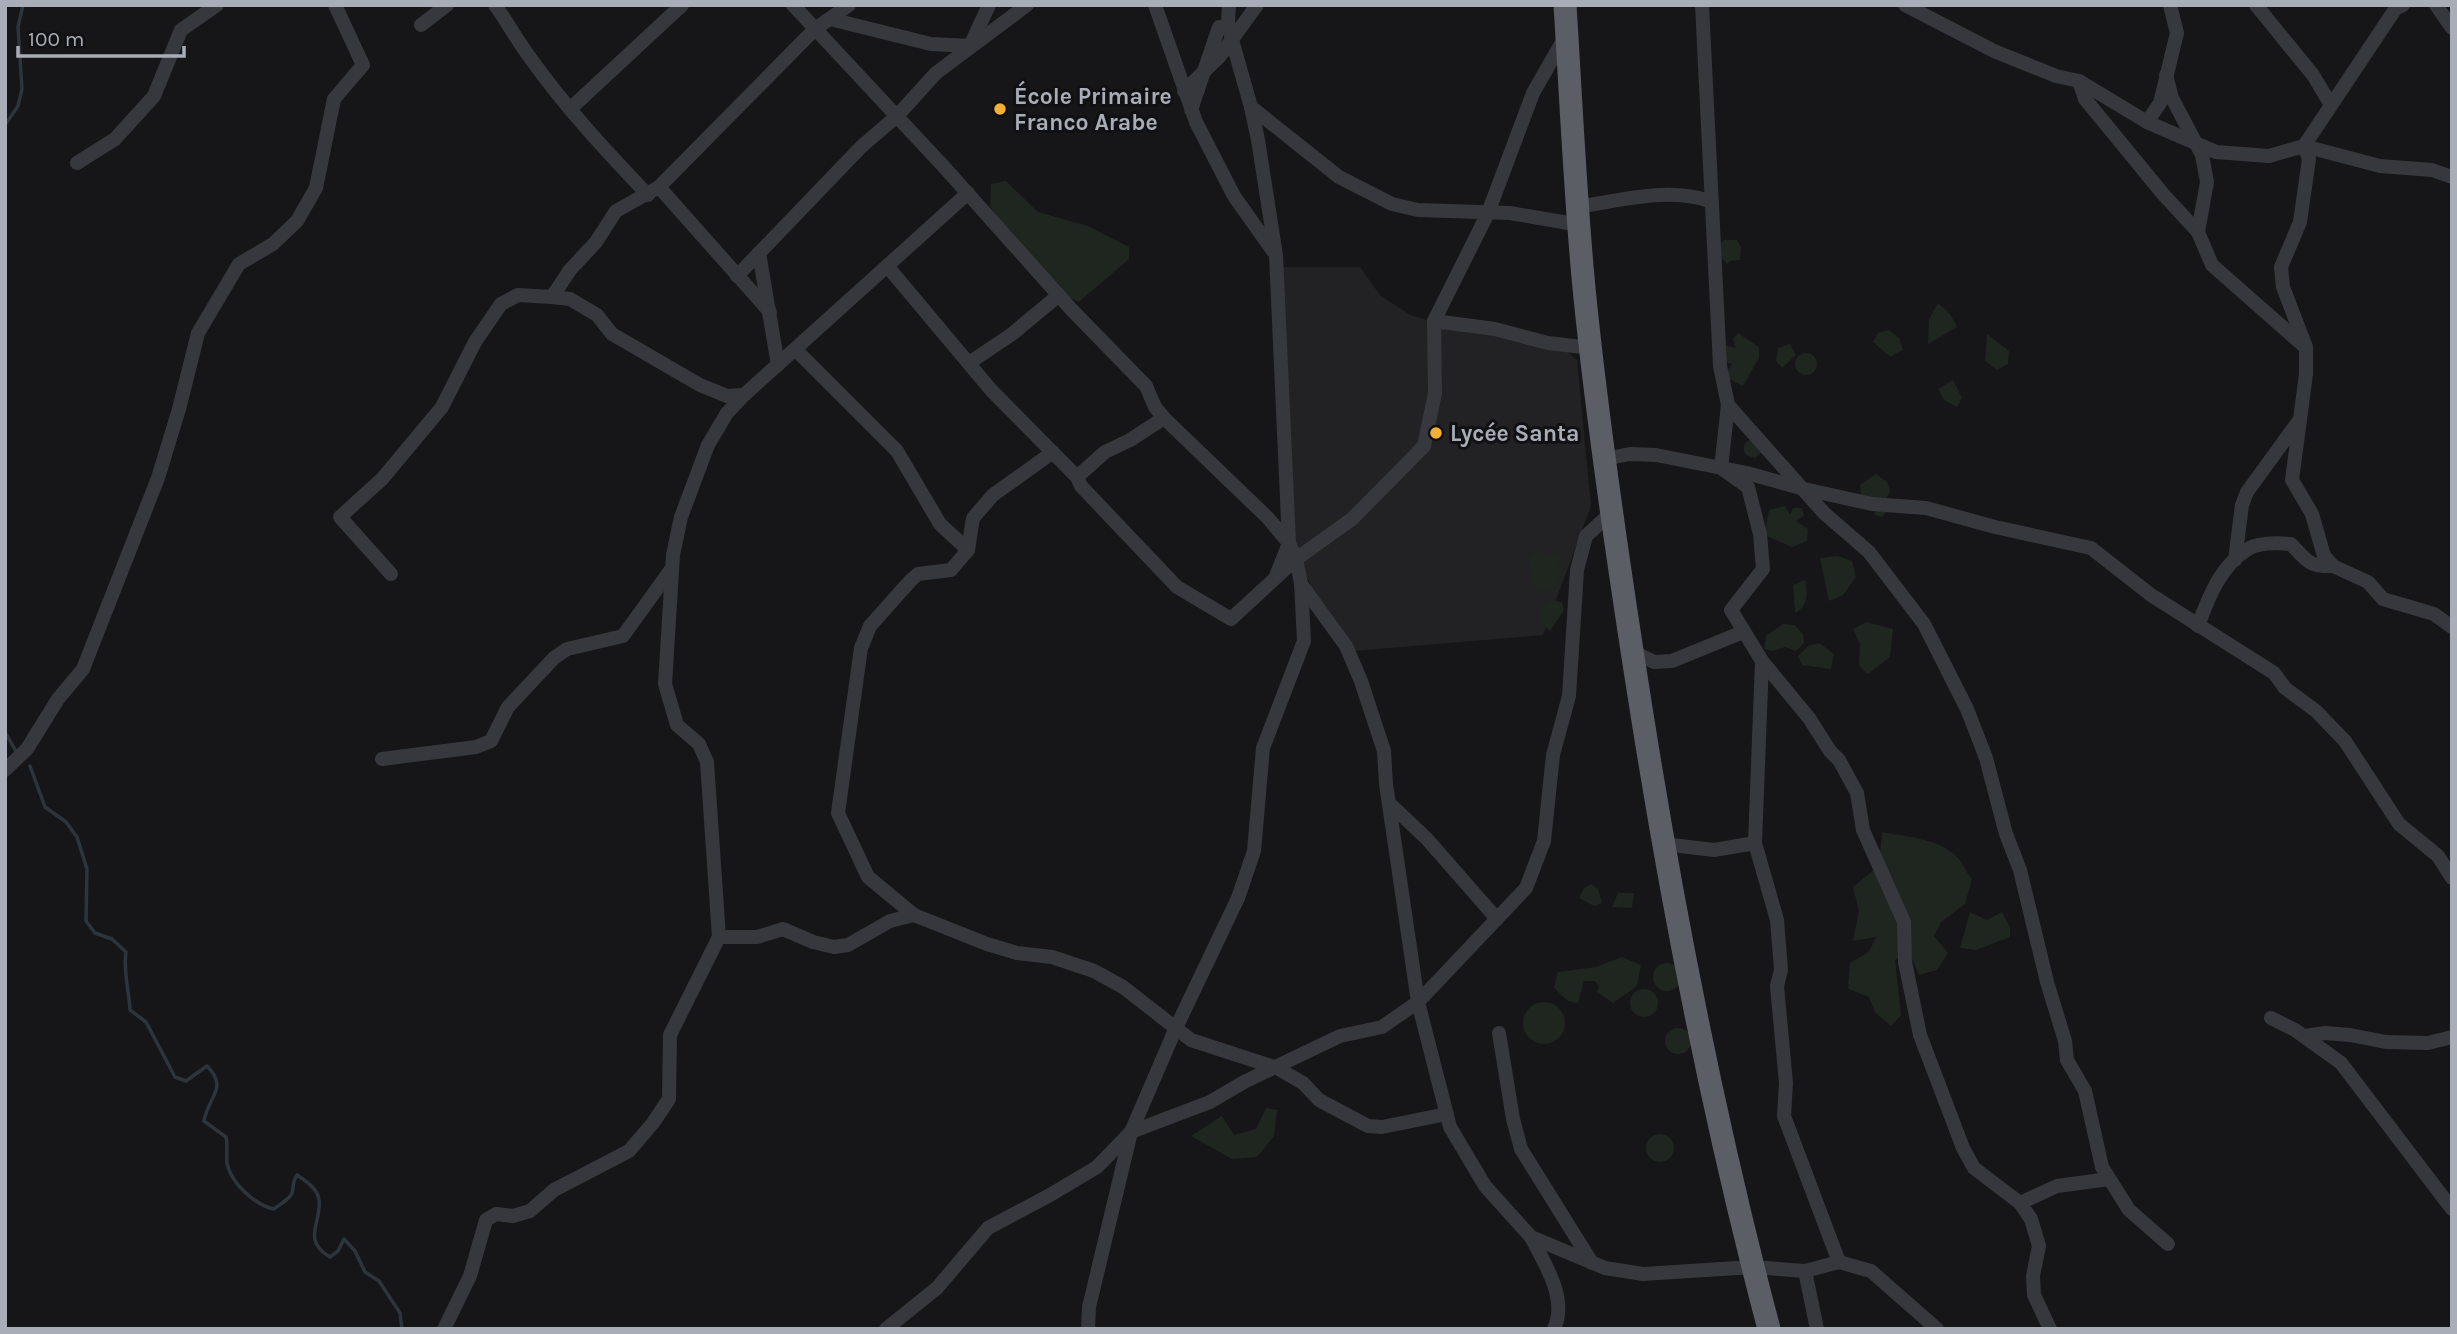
<svg xmlns="http://www.w3.org/2000/svg" width="2457" height="1334" font-family="Karla,sans-serif">
<style>
.built{fill:#222225}
.green{fill:#1e261f}
.lines{fill:none;stroke-linecap:round;stroke-linejoin:round}
.stream{stroke:#2c353c;stroke-width:3.5}
.minor{stroke:#37383d;stroke-width:14}
.trunk{stroke:#5b5e65;stroke-width:23}
.poi-dot{fill:#f2b134;stroke:#111113;stroke-width:2.5}
.labels{text-anchor:middle;stroke-width:6;stroke-linejoin:round;paint-order:stroke}
.poi-label{font-size:23px;font-weight:bold;fill:#a8adb8;stroke:#111113;text-anchor:start}
</style>
<rect width="100%" height="100%" fill="#161618"/>
<!-- built -->
<path class="built" d="M1281 267H1360L1380 295 1410 315 1443 325 1564 349 1577 360 1591 506 1543 635 1342 652 1292 545Z"/>
<!-- green -->
<g class="green">
<path d="M1006 181 1038 212 1088 226 1129 247V259L1079 302 1067 296 1004 228 990 206 991 184Z"/>
<path d="M1724 240H1737L1741 247 1740 260 1730 261 1727 264 1714 250Z"/>
<path d="M1938 303 1950 314 1957 327 1928 344 1929 319Z"/>
<path d="M1889 330 1899 338 1903 350 1890 357 1873 342 1878 333Z"/>
<path d="M1738 333 1759 347V358L1743 386 1724 377 1732 364 1723 361 1724 345 1736 348 1733 339Z"/>
<path d="M1987 334 2009 351 2008 364 1997 370 1985 361Z"/>
<path d="M1790 344 1796 355 1782 368 1776 361 1778 348Z"/>
<circle cx="1806" cy="364" r="11"/>
<path d="M1953 380 1962 398 1957 407 1944 400 1938 389Z"/>
<path d="M1750 440 1762 452 1755 458 1746 455C1742 449 1743 443 1750 440Z"/>
<path d="M1876 474 1887 482 1890 491 1884 505 1889 509 1882 517 1874 515 1877 508 1861 498 1860 485Z"/>
<path d="M1785 506 1790 514 1793 508H1802L1804 516 1796 521 1808 529 1807 541 1792 547 1764 535 1769 510Z"/>
<path d="M1540 551 1546 555 1560 552 1561 563 1557 564 1562 575 1553 589 1541 591 1531 584 1529 555Z"/>
<path d="M1838 556 1852 561 1856 577 1843 595 1829 601 1820 558Z"/>
<path d="M1805 580C1808 594 1808 606 1795 613L1793 585Z"/>
<path d="M1551 599 1562 603 1564 610 1550 631 1537 619 1543 607Z"/>
<path d="M1866 622 1893 629 1890 657 1868 674 1859 666 1860 644 1853 629Z"/>
<path d="M1783 624 1794 625 1803 634 1804 643 1796 651 1785 647 1773 651 1764 649 1766 636Z"/>
<path d="M1819 643 1834 654 1831 669 1802 665 1798 656 1808 646Z"/>
<path d="M1882 832C1906 837 1937 838 1956 856 1962 861 1965 871 1972 879L1965 904 1941 922 1934 936 1948 953 1937 970 1919 975 1908 950 1895 960 1901 1015 1891 1026 1875 1012 1869 997 1848 989 1850 963 1869 952 1876 937 1853 941 1859 911 1853 887 1879 866Z"/>
<path d="M1591 884 1598 889 1602 903 1594 906 1579 898 1584 888Z"/>
<path d="M1618 893H1634L1632 908 1612 907Z"/>
<path d="M1970 912 1987 920 2002 912 2010 927V937L1976 950 1960 948Z"/>
<path d="M1622 957 1641 965 1637 986 1613 1003 1597 992 1599 987 1595 981H1584L1578 1003 1568 1001 1554 988 1558 972 1596 967Z"/>
<circle cx="1667" cy="977" r="14"/>
<circle cx="1644" cy="1003" r="14"/>
<circle cx="1544" cy="1023" r="21"/>
<circle cx="1678" cy="1041" r="13"/>
<path d="M1266 1108 1277 1110 1274 1136 1257 1157 1232 1159 1191 1136 1222 1116 1234 1135 1256 1129Z"/>
<circle cx="1660" cy="1148" r="14"/>
</g>
<g class="lines">
<!-- stream -->
<g class="stream">
<path d="M5 125 18 106 22 89 18 27 23 5"/>
<path d="M5 732 17 753"/>
<path d="M30 766 45 807 66 822 77 837 87 869 86 921 95 933 112 939 126 952C123 971 129 990 130 1010L146 1022 175 1077 186 1081 207 1066C229 1088 208 1097 204 1121L226 1137C228 1146 226 1157 227 1164 232 1184 255 1205 274 1209 280 1204 289 1200 292 1193 294 1186 292 1182 297 1175 306 1181 318 1189 319 1200 322 1222 301 1240 330 1257L338 1251 344 1239 355 1251 365 1272 379 1281 400 1313 402 1329"/>
</g>
<!-- minor -->
<g class="minor">
<path d="M495 5C508 23 518 42 531 59 566 108 607 152 648 195"/>
<path d="M793 5 945 168 1071 309 1146 386 1155 407 1164 418 1268 518 1289 543 1296 559 1231 619 1177 587 1081 486 1077 477 991 390 888 267"/>
<path d="M1155 5 1196 122 1234 196 1273 251"/>
<path d="M1229 5 1228 22 1232 40 1251 107 1339 177 1392 204 1418 210 1510 213 1580 225"/>
<path d="M1702 5 1720 366 1728 405 1721 468 1748 487 1760 534 1763 569 1731 610 1762 661 1809 718 1830 751 1839 760 1857 793 1863 830 1904 922 1905 962 1920 1035 1963 1148 1974 1168 2020 1203 2031 1219 2039 1246 2033 1276 2034 1295 2050 1329"/>
<path d="M1905 5 1994 51 2056 76 2079 81 2147 122 2216 152 2269 156 2304 146 2380 166 2432 170 2452 177"/>
<path d="M2256 5 2313 75 2331 105"/>
<path d="M2403 5 2396 8 2304 146 2309 159 2300 222 2281 267 2283 287 2306 347V374L2292 480 2312 514 2324 556 2333 566 2368 582 2383 599 2434 614 2452 627"/>
<path d="M2436 5 2452 28"/>
<path d="M830 19 931 44 970 46 989 5"/>
<path d="M421 25 447 5"/>
<path d="M2166 75 2172 98 2202 155 2207 182 2198 232"/>
<path d="M2079 81 2085 99 2163 194 2198 232 2212 265 2304 346"/>
<path d="M1184 91 1220 56 1257 5"/>
<path d="M1251 107 1258 140 1276 255 1289 543 1276 576"/>
<path d="M570 109 682 5"/>
<path d="M1191 110 1219 27"/>
<path d="M2147 122 2160 103 2177 33 2170 5"/>
<path d="M77 163 115 139 154 96 181 30 217 5"/>
<path d="M659 187 770 312"/>
<path d="M1578 207C1621 200 1668 187 1710 201"/>
<path d="M759 253 778 365"/>
<path d="M737 276 862 146 897 116 936 73 1027 5"/>
<path d="M552 297 570 299 597 315 612 334 700 385 727 396 744 395"/>
<path d="M1434 321 1495 329 1548 343 1591 348"/>
<path d="M796 350 897 451 940 524 968 550"/>
<path d="M969 363 1012 334 1059 295"/>
<path d="M1728 405 1824 513 1869 552 1924 624 1967 709 1986 758 2006 834 2020 870 2047 982 2065 1041 2067 1060 2085 1091 2102 1167 2129 1210 2168 1244"/>
<path d="M1604 459 1630 454 1656 455 1747 473 1804 489 1872 504 1926 508 1995 527 2091 548 2151 595 2274 673 2285 688 2316 711 2345 741 2399 824 2438 856 2452 878"/>
<path d="M1077 477 1105 452 1130 440 1164 418"/>
<path d="M2235 560 2242 505 2247 492 2298 422"/>
<path d="M391 574 340 517 382 479 442 407 475 342 501 304 518 295 552 297 570 270 596 242 616 211 659 187 815 29 849 5"/>
<path d="M1301 584 1346 646 1361 681 1384 751 1386 784 1418 1002 1450 1127 1485 1186 1531 1237 1605 1268 1643 1274 1753 1267 1805 1271 1839 1262 1871 1271 1937 1329"/>
<path d="M2198 626C2208 598 2221 565 2248 549 2259 542 2279 543 2291 544 2307 561 2309 567 2333 566"/>
<path d="M1632 651 1654 662 1672 661 1743 632"/>
<path d="M1762 661 1755 843 1777 920 1781 970 1777 986 1786 1083 1784 1116 1839 1262"/>
<path d="M382 759 476 747 491 741 508 707 554 658 567 649 623 636 672 568"/>
<path d="M5 770 27 749 58 699 83 669 158 478 179 409 198 333 239 264 273 244 297 221 316 188 334 99 363 65 335 5"/>
<path d="M1389 803 1427 839 1497 919"/>
<path d="M1663 844 1714 850 1755 843"/>
<path d="M914 915 868 877 838 813 861 648 870 626 911 580 918 574 951 570 968 550 973 518 993 495 1053 452"/>
<path d="M719 937H757L783 929 813 942 834 947 848 945 890 921 914 915 987 944 1017 953 1052 957 1094 971 1123 987 1191 1040 1277 1068 1303 1083 1319 1100 1368 1126 1382 1127 1447 1114"/>
<path d="M2271 1018 2295 1030 2341 1063 2452 1209"/>
<path d="M1499 1033 1513 1119 1521 1149 1592 1263"/>
<path d="M2305 1036 2325 1033 2350 1035 2386 1042 2428 1043 2452 1037"/>
<path d="M2020 1203 2057 1186 2109 1179"/>
<path d="M1531 1237C1545 1264 1568 1299 1554 1329"/>
<path d="M1805 1271 1817 1329"/>
<path d="M444 1329 470 1276 486 1220 496 1214 513 1216 530 1211 554 1190 629 1151 653 1123 669 1099 670 1035 719 937 707 762 699 744 677 725 665 684 673 555 681 517 708 445 727 413 744 395 968 193"/>
<path d="M886 1329 937 1288 988 1228 1050 1195 1097 1167 1131 1132 1210 1102 1244 1082 1340 1036 1382 1027 1418 1002 1526 888 1544 841 1553 755 1569 696 1577 570 1586 536 1611 513"/>
<path d="M1088 1329 1089 1307 1131 1132 1175 1030 1238 898 1254 851 1263 748 1304 641 1301 583 1296 559 1352 519 1424 446 1435 393 1434 321 1488 213 1533 93 1565 37"/>
</g>
<!-- trunk -->
<path class="trunk" d="M1565 5C1571 99 1575 194 1584 288 1598 429 1619 569 1641 708 1674 917 1715 1125 1769 1329"/>
</g>
<!-- markers -->
<g class="poi-dot">
<circle cx="1000" cy="109" r="7"/>
<circle cx="1436" cy="433" r="7"/>
</g>
<g class="labels">
<!-- poi labels -->
<g class="poi-label">
<text x="1014" y="104">École Primaire<tspan x="1014" dy="26">Franco Arabe</tspan></text>
<text x="1450" y="441">Lycée Santa</text>
</g>
</g>
<!-- border -->
<rect width="2457" height="1334" fill="none" stroke="#a8adb8" stroke-width="14"/>
<!-- scale -->
<path d="M18 46v10h166v-10" fill="none" stroke="#a8adb8" stroke-width="3.5"/>
<text x="28" y="46" font-size="21" fill="#a8adb8" stroke="#111113" stroke-width="5" paint-order="stroke">100 m</text>
</svg>
